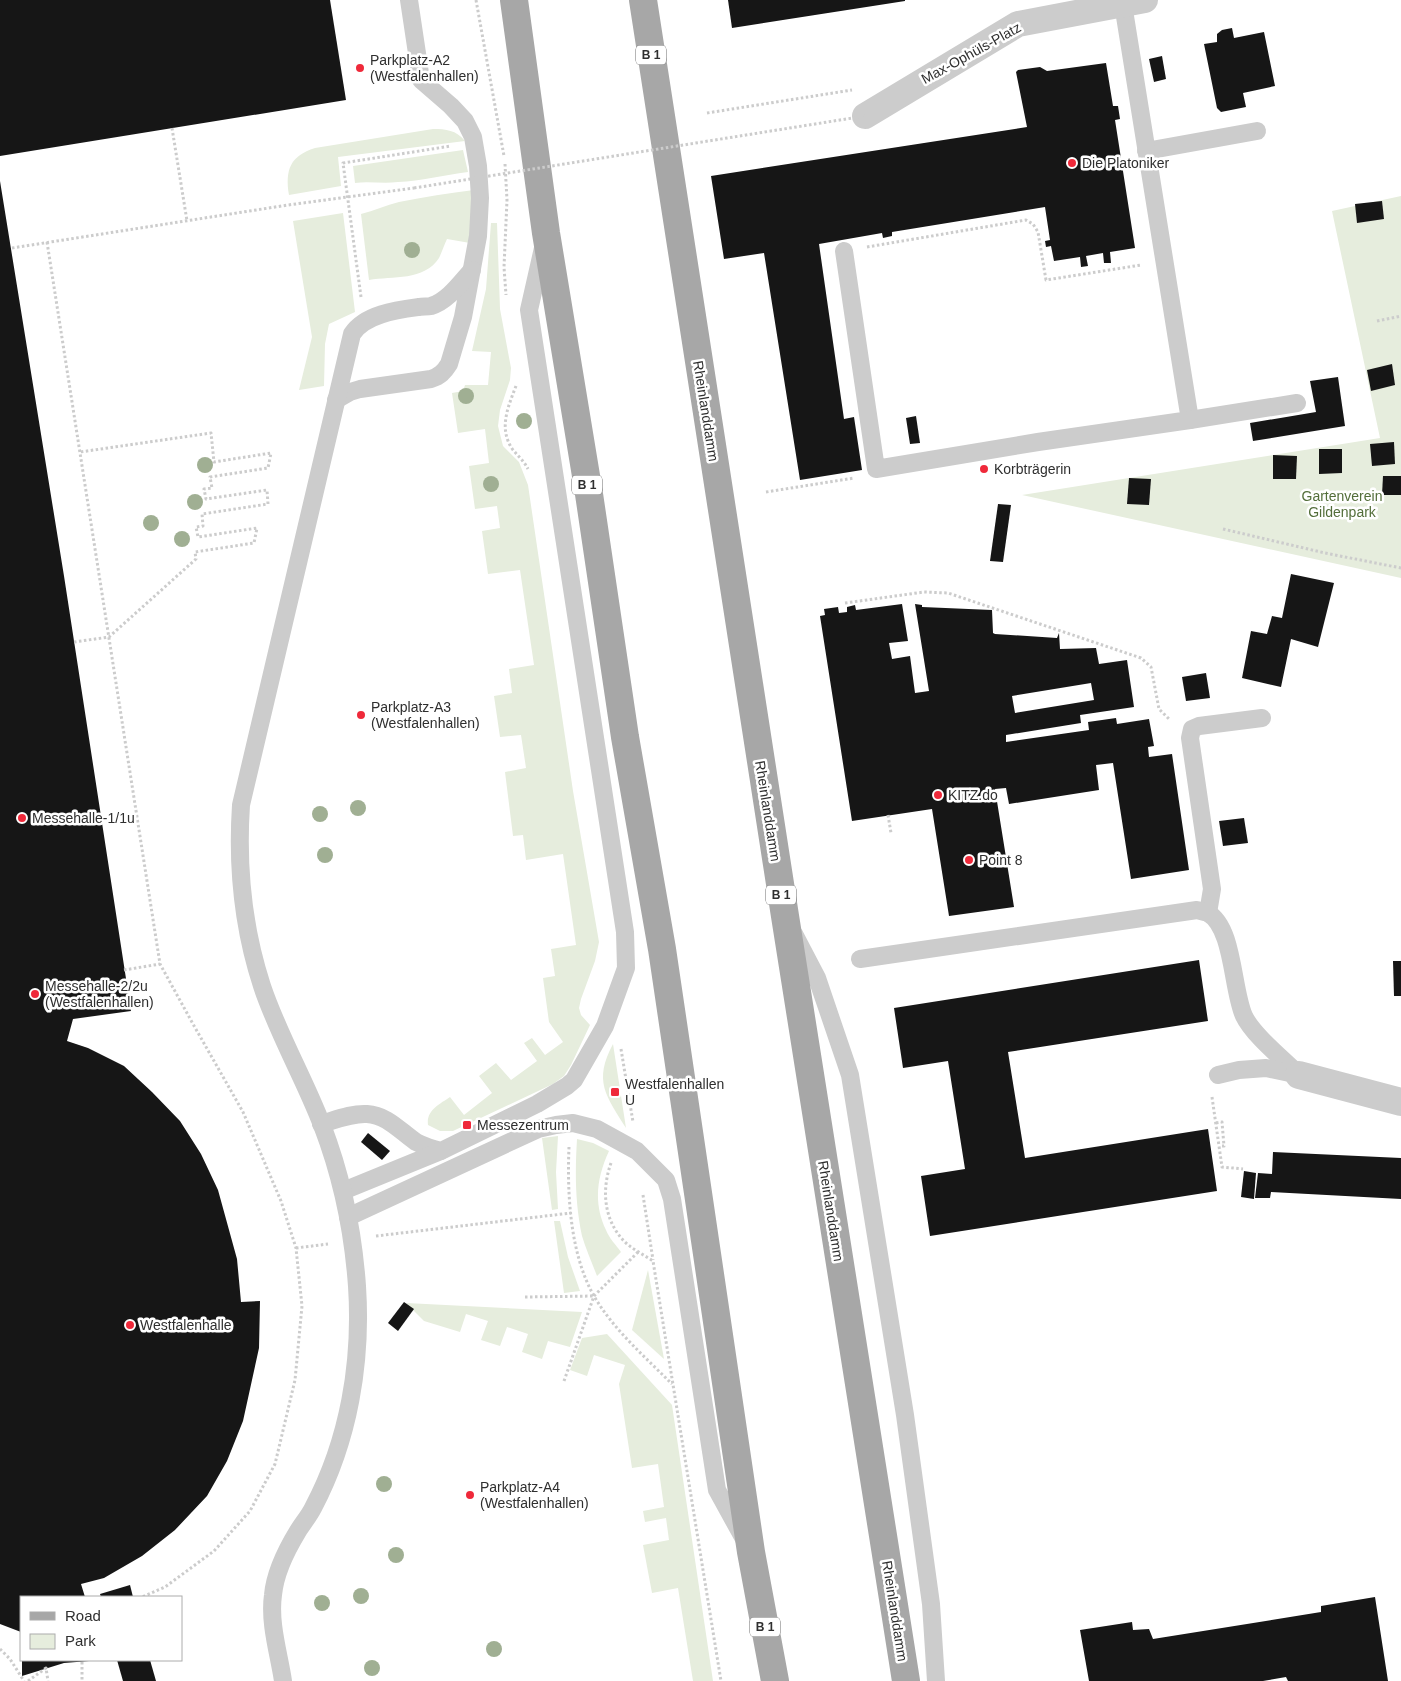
<svg xmlns="http://www.w3.org/2000/svg" width="1401" height="1681" font-family="Arial,sans-serif">
<style>
.green{fill:#e6eddd}
.building{fill:#161616;fill-rule:evenodd}
.lines{fill:none;stroke-linecap:round;stroke-linejoin:round}
.path{stroke:#ccc;stroke-width:3;stroke-dasharray:2.5 2.5;stroke-linecap:butt}
.service{stroke:#ccc;stroke-width:18}
.pedestrian{stroke:#ccc;stroke-width:26}
.minor{stroke:#ccc;stroke-width:28}
.primary{stroke:#a7a7a7;stroke-width:28}
.path-bridge{stroke:#ccc;stroke-width:3;stroke-dasharray:2.5 2.5;stroke-linecap:butt}
.tree{fill:#a0af93}
.poi-dot{fill:#ef293a;stroke:#fff;stroke-width:2}
.labels{text-anchor:middle;stroke-width:5;stroke-linejoin:round;paint-order:stroke}
.shield{fill:#fff;stroke:#6d6d6d;stroke-width:1}
.shield-label{font-size:12px;font-weight:bold;fill:#2f2f2f}
.street-label{font-size:14px;fill:#2f2f2f;stroke:#fff}
.poi-label{font-size:14px;fill:#2f2f2f;stroke:#fff;text-anchor:start}
.park-label{font-size:14px;fill:#536e3a;stroke:#fff}
</style>
<rect width="100%" height="100%" fill="#fff"/>
<!-- green -->
<g class="green">
<path d="M433 129C446 129 456 130 465 141L338 157 341 186 289 195C285 170 290 156 315 148Z"/>
<path d="M463 150 468 172C444 175 421 181 398 182 383 184 369 181 355 183L353 166Z"/>
<path d="M474 190 470 243 447 239C444 245 442 252 439 258 424 281 393 276 369 280L361 214C374 211 386 205 399 202 424 197 449 193 474 190Z"/>
<path d="M1401 196V578L1022 495 1380 438 1332 211Z"/>
<path d="M343 213 355 312 329 324 325 344 324 386 299 390 312 337 293 221Z"/>
<path d="M491 223H497L500 309 511 368 510 380 500 410 498 426 503 446 519 462 528 485 573 791 599 942 595 961 581 999 579 1008 581 1015 590 1025 571 1065 564 1076 553 1084 453 1131H440L428 1125C426 1110 440 1104 450 1097L464 1115 492 1093 479 1076 496 1063 511 1080 537 1061 524 1043 532 1038 545 1055 563 1042 549 1022 543 978 555 976 551 949 576 945 563 854 526 860 523 835 513 836 505 772 526 768 521 735 500 737 494 696 512 693 509 669 534 665 520 570 488 574 482 531 500 528 497 506 475 509 469 466 489 463 485 429 458 433 452 393 463 391 465 385H488L491 352 472 351 486 289Z"/>
<path d="M613 1044 626 1128C606 1096 593 1081 613 1044Z"/>
<path d="M558 1136 556 1172 558 1209 552 1210 542 1138Z"/>
<path d="M577 1139 593 1143 609 1151C597 1177 593 1203 606 1230 609 1238 616 1245 621 1252L597 1276C592 1263 586 1249 582 1236 575 1202 575 1173 577 1139Z"/>
<path d="M554 1221H560L568 1257 580 1291 564 1293Z"/>
<path d="M648 1270 664 1359 632 1330Z"/>
<path d="M406 1303 582 1312 570 1347 548 1341 542 1359 522 1352 528 1334 507 1327 500 1346 481 1340 488 1321 466 1314 460 1332 424 1321Z"/>
<path d="M607 1334 672 1405 713 1681H693L678 1588 652 1593 643 1545 669 1540 666 1518 645 1522 643 1511 664 1507 658 1464 632 1468 619 1384 625 1365 594 1355 587 1376 570 1370 582 1338Z"/>
</g>
<!-- building -->
<g class="building">
<path d="M0 0H330L346 100 0 156Z"/>
<path d="M728 0H905V1L732 28Z"/>
<path d="M1232 28 1234 38 1264 32 1275 86 1243 93 1246 107 1221 112 1217 108 1204 44 1217 42V34L1222 30Z"/>
<path d="M1162 56 1166 79 1154 82 1149 59Z"/>
<path d="M1106 63 1113 106H1118L1120 119 1115 120 1135 248 1110 252 1111 263H1104L1103 253 1086 256 1088 266 1081 267 1080 257 1054 261 1051 246 1046 247 1045 241 1050 240 1045 207 892 232V236L883 238 882 233 819 244 844 419 854 417 862 470 800 480 764 253 724 259 711 176 1027 127 1016 72 1018 70 1040 67 1047 71Z"/>
<path d="M0 181 64 576 131 1011 73 1019 67 1041 88 1048 124 1066 152 1092 180 1121 201 1154 218 1190 237 1259 241 1302 260 1301 259 1348 243 1421 227 1461 207 1496 175 1530 142 1556 104 1578 81 1584 85 1597H21V1632L0 1624Z"/>
<path d="M1382 201 1384 219 1357 223 1355 204Z"/>
<path d="M1392 364 1395 385 1371 391 1367 370Z"/>
<path d="M1338 377 1345 426 1253 441 1250 423 1316 412 1310 381Z"/>
<path d="M916 416 920 443 910 444 906 418Z"/>
<path d="M1394 442 1395 464 1372 466 1370 444Z"/>
<path d="M1319 449H1342V473L1319 474Z"/>
<path d="M1273 455 1297 456 1296 479H1273Z"/>
<path d="M1383 476H1401V495H1382Z"/>
<path d="M1129 478 1151 479 1149 505 1127 504Z"/>
<path d="M998 504 1011 505 1003 562 990 561Z"/>
<path d="M1291 574 1334 583 1318 647 1291 639 1281 687 1242 678 1251 631 1267 634 1272 616 1282 618Z"/>
<path d="M902 604 908 641 889 643 892 659 910 656 915 693 929 691 915 604 922 605V607L992 610 993 633 995 634 1057 638 1059 633 1060 649 1096 648 1099 664 1127 660 1134 707 1080 715 1081 723 1006 735V742L1089 730 1088 722 1116 718 1117 724 1149 719 1154 746 1148 747 1149 757 1172 754 1189 870 1131 879 1113 763 1096 765 1099 790 1009 804 1006 788 995 789 1014 907 949 916 932 809 852 821 820 616 825 615 824 609 838 607 839 613 847 612V607L855 605 856 610ZM1091 683 1094 700 1015 713 1012 696Z"/>
<path d="M1206 673 1210 698 1186 701 1182 677Z"/>
<path d="M1244 818 1248 843 1223 846 1219 821Z"/>
<path d="M1199 960 1208 1021 1008 1052 1025 1158 1208 1129 1217 1191 930 1236 921 1176 965 1169 948 1061 903 1068 894 1008Z"/>
<path d="M1393 961H1401V996H1394Z"/>
<path d="M368 1133 390 1151 382 1160 361 1142Z"/>
<path d="M1273 1152 1401 1158V1199L1271 1192 1270 1198H1255L1258 1173 1272 1174Z"/>
<path d="M1244 1171 1256 1173 1254 1199 1241 1197Z"/>
<path d="M404 1302 414 1309 398 1331 388 1323Z"/>
<path d="M130 1585 133 1597H101L100 1594Z"/>
<path d="M1375 1597 1388 1681H1288L1286 1677 1263 1681H1089L1080 1630 1132 1622 1133 1630 1149 1629 1153 1639 1321 1612V1606Z"/>
<path d="M22 1660H89V1661L64 1663 22 1676Z"/>
<path d="M117 1660H150L156 1681H123Z"/>
</g>
<g class="lines">
<!-- path -->
<g class="path">
<path d="M476 0 504 156"/>
<path d="M707 113 852 90"/>
<path d="M172 128 187 221"/>
<path d="M505 164 507 200 504 267 506 295"/>
<path d="M47 242 160 964 193 1024 243 1112 281 1201 296 1248 302 1306 295 1380 275 1464 250 1511 214 1551 165 1587 142 1597"/>
<path d="M867 247 1026 220 1033 224 1038 232 1046 280 1141 265"/>
<path d="M12 248 288 205 414 188"/>
<path d="M361 297 343 163 451 146"/>
<path d="M1377 321 1401 316"/>
<path d="M516 386C508 407 498 429 513 450 518 456 524 461 528 469"/>
<path d="M766 492 854 478"/>
<path d="M1223 529 1325 553 1401 568"/>
<path d="M845 603 924 592 948 593 1141 658 1151 667 1159 709 1170 720"/>
<path d="M74 642 109 637 196 559 195 552 254 543 257 528 198 537 196 527 203 526 202 514 268 504 267 490 206 499 204 489 212 488 210 477 268 468 271 453 214 462 211 433 80 452"/>
<path d="M888 815 891 833"/>
<path d="M124 970 160 964"/>
<path d="M621 1049 633 1122"/>
<path d="M1212 1097 1222 1167 1243 1169"/>
<path d="M1216 1123 1222 1122 1224 1146H1222"/>
<path d="M569 1147C567 1194 570 1254 594 1296 613 1329 645 1357 672 1384"/>
<path d="M611 1163C601 1191 604 1222 626 1243 634 1250 644 1255 653 1261L721 1681"/>
<path d="M643 1195 653 1260"/>
<path d="M376 1236 571 1213"/>
<path d="M296 1248 328 1244"/>
<path d="M525 1297 594 1296"/>
<path d="M564 1381 594 1296 638 1252"/>
<path d="M0 1649 10 1659 24 1681"/>
<path d="M82 1662V1681"/>
<path d="M28 1681 46 1668 48 1681"/>
</g>
<!-- service -->
<g class="service">
<path d="M1146 151 1257 131"/>
<path d="M844 251 876 469 1038 442 1190 420 1123 4"/>
<path d="M336 400 350 392 360 389 431 379C440 376 444 372 449 364L463 317 478 236 480 198 478 166 473 137 465 121 451 106 421 80 409 0"/>
<path d="M1190 420 1297 403"/>
<path d="M1208 913 1212 889 1190 738 1192 729 1199 726 1262 718"/>
<path d="M794 934 817 978 850 1075 905 1415 931 1604 936 1681"/>
<path d="M860 959 1197 910C1200 911 1205 912 1208 913 1234 928 1232 990 1244 1016 1253 1035 1283 1059 1299 1075"/>
<path d="M1218 1075 1239 1070 1266 1068 1299 1075"/>
<path d="M321 1124C335 1120 352 1113 367 1114 387 1115 400 1131 416 1142 424 1146 433 1149 441 1151L537 1104 567 1086 574 1080 605 1026 626 968 625 932 529 310 543 248"/>
<path d="M343 1191 441 1151"/>
<path d="M348 1217 538 1129 556 1125 573 1123 597 1129 637 1151 666 1180 672 1199 717 1490 744 1539"/>
<path d="M283 1681C279 1654 269 1623 273 1595 275 1573 287 1549 298 1531 303 1523 309 1516 313 1508 349 1440 362 1362 357 1286 353 1230 342 1177 322 1125 304 1078 278 1034 262 986 243 928 237 866 241 805L352 334C365 314 397 310 419 307 423 306 427 307 431 306 448 301 461 282 472 270"/>
</g>
<!-- pedestrian -->
<path class="pedestrian" d="M865 116 1018 24 1145 0"/>
<!-- minor -->
<path class="minor" d="M1299 1075 1401 1102"/>
<!-- primary -->
<g class="primary">
<path d="M514 0 546 233 589 494 625 737 662 949 751 1552 775 1681"/>
<path d="M643 0 785 916 906 1681"/>
</g>
<!-- path-bridge -->
<path class="path-bridge" d="M414 188 865 116"/>
</g>
<!-- trees -->
<g class="tree">
<circle cx="412" cy="250" r="8"/>
<circle cx="466" cy="396" r="8"/>
<circle cx="524" cy="421" r="8"/>
<circle cx="205" cy="465" r="8"/>
<circle cx="491" cy="484" r="8"/>
<circle cx="195" cy="502" r="8"/>
<circle cx="151" cy="523" r="8"/>
<circle cx="182" cy="539" r="8"/>
<circle cx="358" cy="808" r="8"/>
<circle cx="320" cy="814" r="8"/>
<circle cx="325" cy="855" r="8"/>
<circle cx="384" cy="1484" r="8"/>
<circle cx="396" cy="1555" r="8"/>
<circle cx="361" cy="1596" r="8"/>
<circle cx="322" cy="1603" r="8"/>
<circle cx="494" cy="1649" r="8"/>
<circle cx="372" cy="1668" r="8"/>
</g>
<!-- markers -->
<g class="poi-dot">
<circle cx="360" cy="68" r="5"/>
<circle cx="1072" cy="163" r="5"/>
<circle cx="984" cy="469" r="5"/>
<circle cx="361" cy="715" r="5"/>
<circle cx="938" cy="795" r="5"/>
<circle cx="22" cy="818" r="5"/>
<circle cx="969" cy="860" r="5"/>
<circle cx="35" cy="994" r="5"/>
<rect x="610" y="1087" width="10" height="10" rx="2.5"/>
<rect x="462" y="1120" width="10" height="10" rx="2.5"/>
<circle cx="130" cy="1325" r="5"/>
<circle cx="470" cy="1495" r="5"/>
</g>
<g class="labels">
<!-- shield labels -->
<g class="shield">
<rect x="636" y="45.5" width="30" height="19" rx="4"/>
<rect x="572" y="475.5" width="30" height="19" rx="4"/>
<rect x="766" y="885.5" width="30" height="19" rx="4"/>
<rect x="750" y="1617.5" width="30" height="19" rx="4"/>
</g>
<g class="shield-label">
<text x="651" y="59">B 1</text>
<text x="587" y="489">B 1</text>
<text x="781" y="899">B 1</text>
<text x="765" y="1631">B 1</text>
</g>
<!-- street labels -->
<g class="street-label">
<text transform="translate(971 53) rotate(-29)" y="5">Max-Ophüls-Platz</text>
<text transform="translate(706 411) rotate(81)" y="5">Rheinlanddamm</text>
<text transform="translate(768 811) rotate(81)" y="5">Rheinlanddamm</text>
<text transform="translate(831 1211) rotate(81)" y="5">Rheinlanddamm</text>
<text transform="translate(895 1611) rotate(81)" y="5">Rheinlanddamm</text>
</g>
<!-- poi labels -->
<g class="poi-label">
<text x="370" y="65">Parkplatz-A2<tspan x="370" dy="16">(Westfalenhallen)</tspan></text>
<text x="1082" y="168">Die Platoniker</text>
<text x="994" y="474">Korbträgerin</text>
<text x="371" y="712">Parkplatz-A3<tspan x="371" dy="16">(Westfalenhallen)</tspan></text>
<text x="948" y="800">KITZ.do</text>
<text x="32" y="823">Messehalle-1/1u</text>
<text x="979" y="865">Point 8</text>
<text x="45" y="991">Messehalle-2/2u<tspan x="45" dy="16">(Westfalenhallen)</tspan></text>
<text x="625" y="1089">Westfalenhallen<tspan x="625" dy="16">U</tspan></text>
<text x="477" y="1130">Messezentrum</text>
<text x="140" y="1330">Westfalenhalle</text>
<text x="480" y="1492">Parkplatz-A4<tspan x="480" dy="16">(Westfalenhallen)</tspan></text>
</g>
<!-- park labels -->
<g class="park-label">
<text x="1342" y="501">Gartenverein<tspan x="1342" dy="16">Gildenpark</tspan></text>
</g>
</g>
<!-- legend -->
<rect x="20" y="1596" width="162" height="65" fill="#ffffff" stroke="#acacac"/>
<rect x="30" y="1612" width="25" height="8" fill="#a7a7a7" stroke="#acacac"/>
<text x="65" y="1621" font-size="15" fill="#2f2f2f">Road</text>
<rect x="30" y="1634" width="25" height="15" fill="#e6eddd" stroke="#acacac"/>
<text x="65" y="1646" font-size="15" fill="#2f2f2f">Park</text>
</svg>
